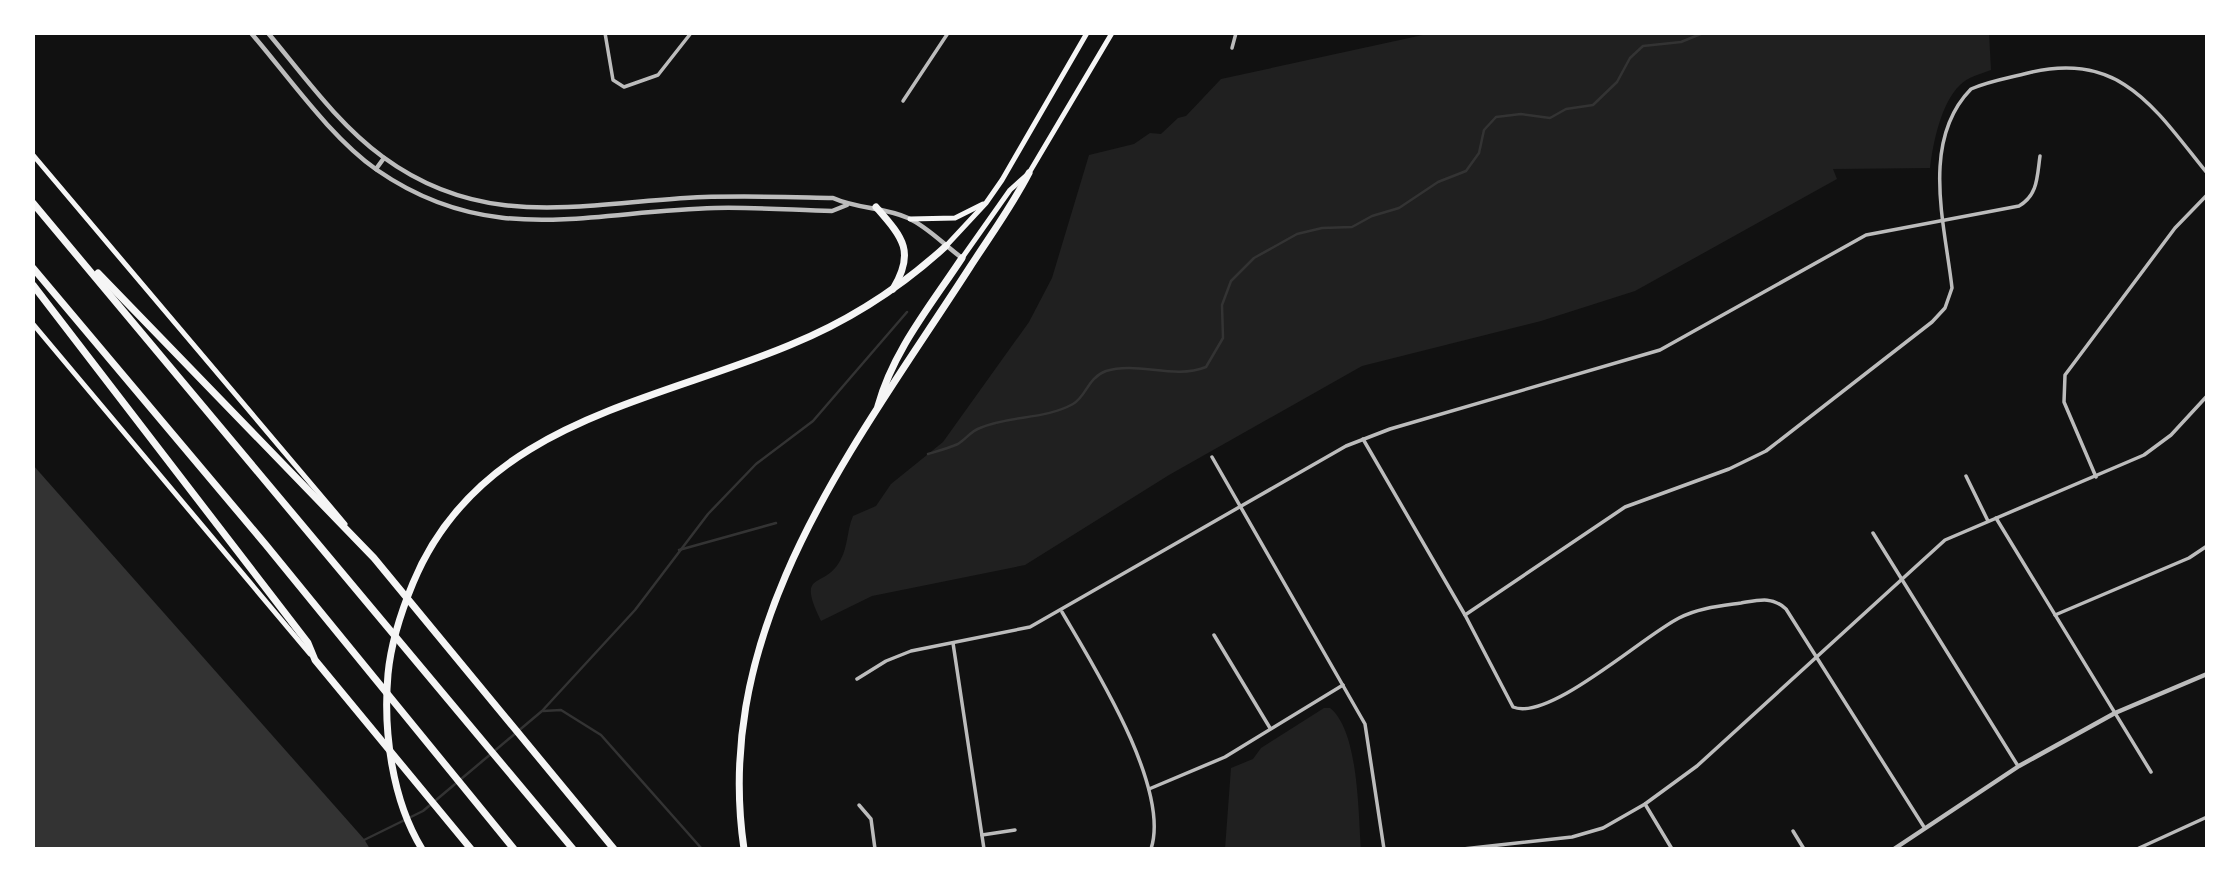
<svg xmlns="http://www.w3.org/2000/svg" width="2240" height="882" font-family="Jost,sans-serif">
<style>
.green{fill:#202020}
.water{fill:#333}
.lines{fill:none;stroke-linecap:round;stroke-linejoin:round}
.stream{stroke:#333;stroke-width:2.5}
.minor{stroke:#bcbcbc;stroke-width:3.5}
.tertiary{stroke:#bcbcbc;stroke-width:4.5}
.secondary{stroke:#f5f5f5;stroke-width:5}
.motorway{stroke:#f5f5f5;stroke-width:7}
</style>
<rect width="100%" height="100%" fill="#111"/>
<!-- green -->
<g class="green">
<path d="M1432 33H1989L1991 70C1980 74 1968 77 1960 85 1941 103 1933 143 1930 168L1833 169 1837 179 1635 291 1541 321 1362 366 1169 475 1025 565 872 596 821 621C795 568 825 591 841 559 848 546 847 530 853 516L876 506 891 484 943 442 1029 322 1052 278 1089 155 1134 144 1150 133 1161 134 1178 118 1186 116 1221 79Z"/>
<path d="M1324 708H1330C1359 731 1358 813 1361 849H1225L1231 768 1253 759 1261 748Z"/>
</g>
<!-- water -->
<path class="water" d="M33 465 364 839 370 849H33Z"/>
<g class="lines">
<!-- stream -->
<g class="stream">
<path d="M928 454C938 451 949 448 958 444 966 439 971 431 980 428 1010 415 1044 420 1073 404 1087 396 1087 378 1106 371 1138 361 1173 380 1206 367L1223 338 1222 305 1231 281 1254 258 1297 234 1322 228 1352 227 1372 216 1399 208 1438 182 1466 171 1479 153 1484 130 1496 117 1521 114 1550 118 1566 109 1593 105 1617 82 1630 58 1643 46 1681 42 1703 33"/>
<path d="M679 550 776 523"/>
<path d="M543 711 561 710 601 735 702 849"/>
<path d="M362 841 423 811 542 711 635 610 708 514 756 464 813 421 907 312"/>
</g>
<!-- minor -->
<g class="minor">
<path d="M605 33 613 80 624 87 658 75 691 33"/>
<path d="M1232 48 1236 33"/>
<path d="M903 101 948 33"/>
<path d="M1363 439 1465 615 1513 707C1549 722 1643 636 1679 618 1698 608 1720 606 1741 603 1759 600 1772 596 1786 609L1924 827"/>
<path d="M1212 457 1365 724 1384 849"/>
<path d="M1966 476 1988 521"/>
<path d="M2096 477 2064 402 2065 375 2175 228 2207 195"/>
<path d="M1996 518 2151 772"/>
<path d="M1873 533 2018 766"/>
<path d="M1062 612C1093 665 1171 788 1151 849"/>
<path d="M1465 615 1625 507 1729 469 1766 451 1932 322 1945 308 1952 288C1945 225 1920 141 1971 89 1989 81 2009 78 2028 73 2121 50 2155 109 2207 173"/>
<path d="M2055 615 2189 558 2207 546"/>
<path d="M1214 635 1270 728"/>
<path d="M953 643 984 849"/>
<path d="M857 679 886 661 911 651 1030 627 1346 446 1390 429 1660 350 1866 235 2019 206C2038 195 2037 177 2040 156"/>
<path d="M1149 789 1225 757 1343 685"/>
<path d="M1645 804 1672 849"/>
<path d="M859 805 871 819 875 849"/>
<path d="M1793 831 1804 849"/>
<path d="M982 835 1015 830"/>
<path d="M1463 849 1572 837 1603 828 1645 804 1697 766 1945 540 2144 455 2171 435 2207 396"/>
<path d="M2137 849 2207 817"/>
</g>
<!-- tertiary -->
<g class="tertiary">
<path d="M251 33C289 77 330 137 377 170 491 249 589 211 715 208 754 207 793 210 832 211L847 205"/>
<path d="M268 33C304 76 338 124 383 157 481 229 574 205 685 198 734 195 784 197 833 198 857 209 884 207 908 218 928 227 944 245 962 258"/>
<path d="M376 169 384 158"/>
<path d="M1894 849 2019 766 2115 713 2207 674"/>
</g>
<!-- secondary -->
<g class="secondary">
<path d="M33 155 345 524"/>
<path d="M910 219 955 218 983 204"/>
<path d="M946 246 986 203 1002 180 1087 33"/>
<path d="M962 258 1010 190 1029 173 1112 33"/>
<path d="M33 324 310 654"/>
</g>
<!-- motorway -->
<g class="motorway">
<path d="M33 203 573 849"/>
<path d="M876 207C902 237 916 251 893 289"/>
<path d="M33 268 266 545 514 849"/>
<path d="M98 273 374 558 614 849"/>
<path d="M33 285 308 643 315 660 471 849"/>
<path d="M878 406C893 351 931 305 962 258"/>
<path d="M422 849C392 800 383 731 388 674 391 642 401 612 413 583 479 423 649 404 790 345 849 321 899 289 946 246"/>
<path d="M744 849C711 624 856 444 970 267 990 236 1012 206 1029 173"/>
</g>
</g>
<!-- border -->
<rect width="2240" height="882" fill="none" stroke="#ffffff" stroke-width="70"/>
</svg>
